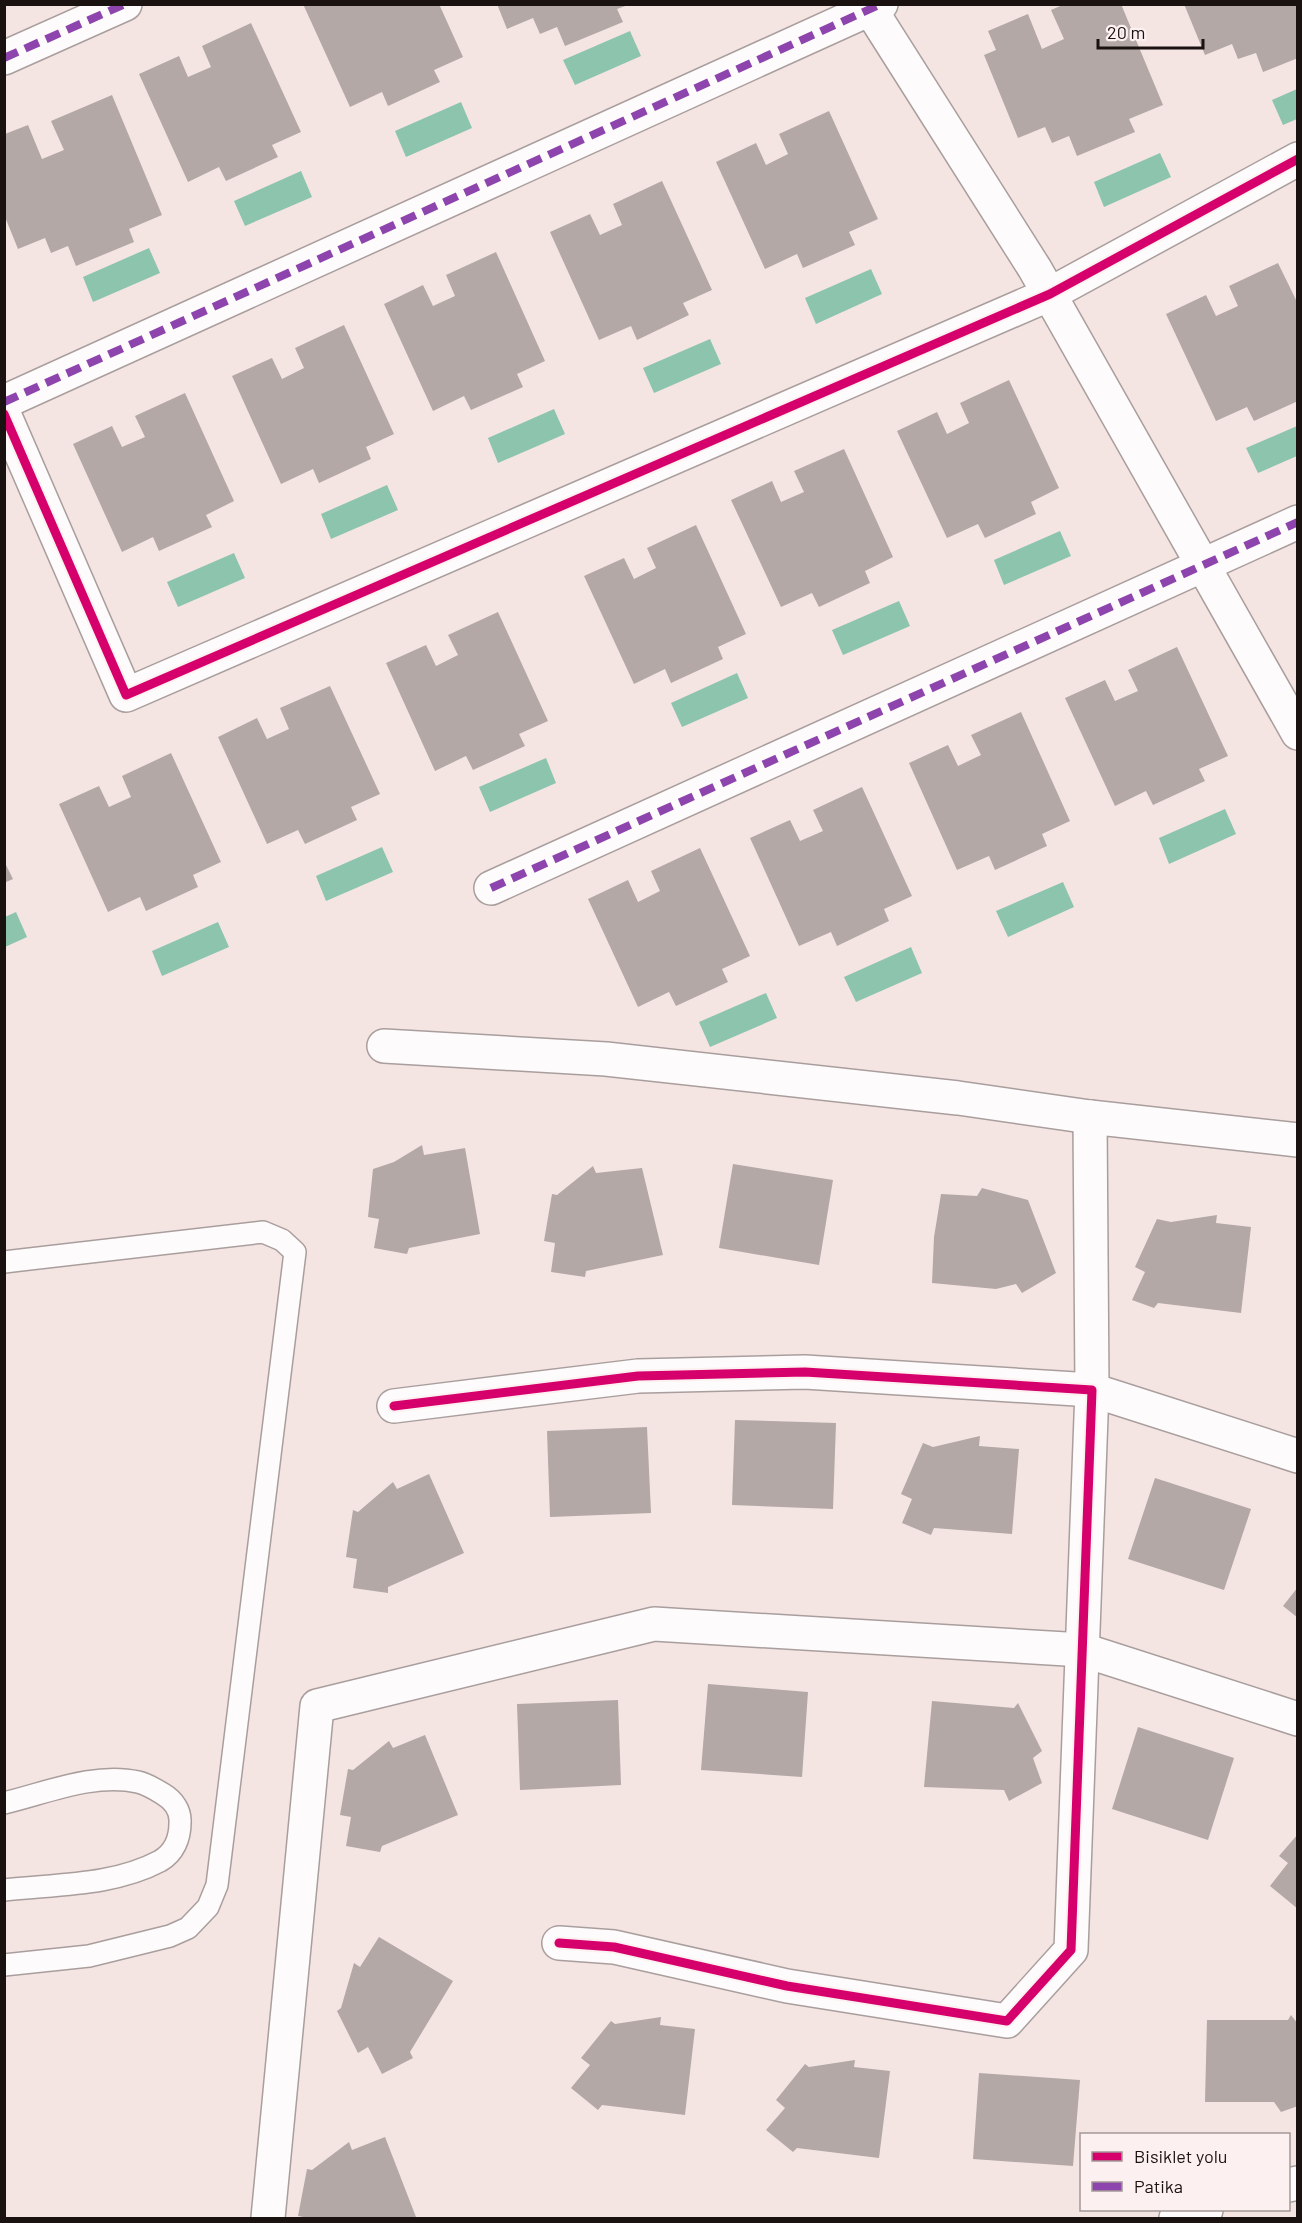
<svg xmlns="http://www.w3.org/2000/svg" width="1302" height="2223" font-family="Barlow,sans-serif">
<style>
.water{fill:#8cc4ae}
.building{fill:#b3a8a6}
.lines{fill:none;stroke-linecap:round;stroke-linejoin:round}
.service-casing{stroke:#a99e9d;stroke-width:24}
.minor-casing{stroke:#a99e9d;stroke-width:36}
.tertiary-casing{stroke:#a99e9d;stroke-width:36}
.service{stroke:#fdfbfb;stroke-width:21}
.minor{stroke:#fdfbfb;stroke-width:33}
.tertiary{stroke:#fdfbfb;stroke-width:33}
.quiet{stroke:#8e44ad;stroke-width:8;stroke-dasharray:15 8;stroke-linecap:butt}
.cycleway-casing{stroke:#fcf1f0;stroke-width:13}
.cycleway{stroke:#d6006c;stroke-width:9}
</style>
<rect width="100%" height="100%" fill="#f4e5e3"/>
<!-- water -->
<g class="water">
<path d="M630 31 641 56 575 85 563 60Z"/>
<path d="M1297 89V119L1283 125 1272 100Z"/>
<path d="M461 102 472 128 406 157 395 131Z"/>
<path d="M1160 153 1171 177 1104 207 1094 182Z"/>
<path d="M301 171 312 197 245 226 234 201Z"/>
<path d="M149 248 160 273 93 302 83 277Z"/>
<path d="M871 269 882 294 816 324 805 298Z"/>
<path d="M710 339 721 364 654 393 643 368Z"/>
<path d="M554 409 565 434 498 463 488 438Z"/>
<path d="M1297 426V456L1258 473 1246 448Z"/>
<path d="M387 485 398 510 331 539 321 514Z"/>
<path d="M1060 531 1071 556 1004 585 994 560Z"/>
<path d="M234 553 245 578 178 607 167 582Z"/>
<path d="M899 601 910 626 843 655 832 630Z"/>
<path d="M737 673 748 698 682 727 671 703Z"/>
<path d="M546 758 556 783 490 812 479 787Z"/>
<path d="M1225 809 1236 834 1169 864 1159 838Z"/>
<path d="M382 847 393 872 326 901 316 876Z"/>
<path d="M1063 882 1074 907 1008 937 996 911Z"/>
<path d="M16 912 27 937 5 947V917Z"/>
<path d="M218 922 229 947 162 976 152 951Z"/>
<path d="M911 947 922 973 856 1002 844 977Z"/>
<path d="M766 993 777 1018 710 1047 699 1022Z"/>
</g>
<!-- building -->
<g class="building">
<path d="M303 4H439L463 57 434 70 440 82 388 106 382 92 350 107Z"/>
<path d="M497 4H628V5L617 9 623 22 565 46 557 27 540 34 533 18 507 29Z"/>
<path d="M1065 4H1121L1163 105 1129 119 1135 132 1077 156 1069 136 1052 143 1045 127 1018 138 984 55 996 50 988 31 1028 14 1042 49 1064 39 1051 10Z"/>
<path d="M1184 4H1298V58L1263 72 1256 53 1238 59 1232 44 1205 55Z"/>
<path d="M251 23 301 132 272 145 278 157 226 181 219 167 188 182 139 74 179 56 188 77 211 67 202 46Z"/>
<path d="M112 95 162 215 129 229 134 242 76 266 68 246 51 253 45 238 18 249 5 217V134L28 125 42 159 64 150 51 121Z"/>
<path d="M829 111 878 219 849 232 855 245 803 268 797 254 765 269 716 162 756 143 766 165 788 154 779 134Z"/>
<path d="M662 181 712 290 683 303 689 315 637 340 631 326 599 340 550 232 590 214 600 235 622 225 613 204Z"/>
<path d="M496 252 545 361 517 374 523 387 471 410 464 396 433 411 384 304 423 285 433 306 455 296 446 275Z"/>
<path d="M1278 263 1298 304V401L1254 421 1247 407 1216 421 1166 314 1206 295 1216 316 1238 306 1229 286Z"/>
<path d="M344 325 394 434 366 447 371 459 319 483 313 469 281 484 232 376 272 358 282 379 304 368 295 348Z"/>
<path d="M1009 380 1059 488 1031 502 1036 514 985 538 978 524 947 538 897 431 937 412 947 434 969 423 960 403Z"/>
<path d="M185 393 234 501 206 515 212 527 159 551 153 537 122 552 73 444 112 426 122 447 145 437 135 416Z"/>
<path d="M844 449 893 557 865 571 870 583 819 607 812 593 781 607 731 500 772 481 781 502 804 492 794 471Z"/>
<path d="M696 525 746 634 718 647 723 659 671 683 665 669 634 684 584 576 624 558 634 579 656 568 647 548Z"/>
<path d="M498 612 548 721 519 734 525 746 473 770 466 756 435 771 386 663 426 645 436 666 458 655 448 635Z"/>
<path d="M1177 647 1228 756 1199 769 1205 781 1153 805 1146 791 1115 806 1065 698 1105 680 1115 701 1138 691 1128 670Z"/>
<path d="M330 686 380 794 351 807 357 820 305 844 298 830 267 844 218 737 257 718 267 739 289 729 280 708Z"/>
<path d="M1021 712 1070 821 1042 834 1047 846 995 870 989 856 957 870 909 763 948 745 958 766 981 755 971 735Z"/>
<path d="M171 753 221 862 193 875 198 887 146 911 140 897 108 912 59 804 99 786 109 807 131 797 122 776Z"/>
<path d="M862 787 912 896 884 909 889 921 837 946 831 932 799 946 750 838 790 820 800 841 823 831 813 810Z"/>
<path d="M700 848 750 956 722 969 728 982 676 1006 669 992 638 1007 588 899 628 880 638 902 660 891 651 871Z"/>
<path d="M4 861 13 879 4 883Z"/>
<path d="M422 1145 424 1155 465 1148 480 1234 409 1248 407 1254 374 1248 379 1219 368 1217 373 1169 394 1162Z"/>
<path d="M733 1164 833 1180 819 1265 719 1248Z"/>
<path d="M593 1166 596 1173 642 1168 663 1255 586 1271 585 1277 551 1272 555 1243 544 1241 552 1194 557 1195Z"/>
<path d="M982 1188 1028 1200 1056 1273 1022 1293 1016 1284 996 1289 932 1283 934 1237 941 1194 977 1196Z"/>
<path d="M1217 1215 1216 1223 1251 1227 1241 1313 1158 1303 1154 1308 1132 1300 1145 1272 1135 1267 1157 1219 1171 1222Z"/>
<path d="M735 1420 836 1423 833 1509 732 1505Z"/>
<path d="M647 1427 651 1513 550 1517 547 1431Z"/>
<path d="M980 1436 979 1446 1019 1449 1012 1534 934 1528 931 1535 902 1523 912 1499 901 1494 923 1443 933 1447Z"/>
<path d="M429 1474 464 1553 388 1587V1593L353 1588 357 1559 346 1557 353 1510 358 1512 393 1482 397 1489Z"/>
<path d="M1155 1478 1251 1509 1224 1590 1128 1559Z"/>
<path d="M1298 1587V1618L1283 1606Z"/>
<path d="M708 1684 808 1692 802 1777 701 1770Z"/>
<path d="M618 1700 621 1785 520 1790 517 1704Z"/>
<path d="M932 1701 1014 1708 1018 1703 1042 1751 1033 1758 1042 1783 1009 1801 1004 1790 924 1787Z"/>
<path d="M1138 1727 1234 1758 1208 1840 1112 1809Z"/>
<path d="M425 1735 458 1815 382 1846 380 1852 346 1846 351 1817 340 1815 348 1769 353 1770 389 1741 393 1748Z"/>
<path d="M1298 1834V1909L1270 1886 1288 1863 1279 1856Z"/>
<path d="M379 1937 453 1981 410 2052 413 2058 382 2074 368 2047 358 2053 337 2011 341 2008 354 1963 360 1967Z"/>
<path d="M1291 2015 1298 2024V2106L1281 2112 1274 2102H1205L1207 2020H1288Z"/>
<path d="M661 2017 660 2025 695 2029 685 2115 602 2105 598 2110 571 2088 590 2065 581 2058 611 2021 615 2024Z"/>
<path d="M855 2060 854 2067 890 2071 879 2158 797 2148 793 2152 766 2130 785 2108 776 2100 805 2064 809 2067Z"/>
<path d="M979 2073 1080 2080 1073 2166 973 2159Z"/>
<path d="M385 2137 416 2217 309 2218 298 2216 307 2169 312 2170 349 2142 352 2150Z"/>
</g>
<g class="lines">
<!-- service casing -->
<g class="service-casing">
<g id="service">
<path d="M4 1262 263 1232 282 1240 295 1252 217 1885 208 1907 188 1928 170 1936 89 1956 4 1965"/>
<path d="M4 1803C46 1793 95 1772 138 1782 147 1784 155 1789 163 1794 173 1800 181 1810 180 1823 180 1838 174 1853 160 1861 113 1886 56 1884 4 1890"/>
</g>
</g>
<!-- minor casing -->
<g class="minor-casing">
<g id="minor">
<path d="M4 58 125 4"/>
<path d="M4 402 881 4"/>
<path d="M4 414 126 695 1050 294 1298 159"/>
<path d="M491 888 1298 522"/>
<path d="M384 1046 606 1059 958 1098 1090 1117"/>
<path d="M1298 1140 1090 1117 1092 1390 1298 1456"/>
<path d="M559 1943 614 1947 787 1986 1007 2021 1071 1950 1092 1390"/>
<path d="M1288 2185 1298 2183"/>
<path d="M268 2218 317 1706 654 1624 1083 1650 1298 1719"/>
<path d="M1176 2218 1206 2210"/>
</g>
</g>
<!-- tertiary casing -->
<g class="tertiary-casing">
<g id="tertiary">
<path d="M867 4 1035 269 1298 733"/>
<path d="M394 1406 638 1376 805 1372 1092 1390"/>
</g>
</g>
<!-- service -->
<use href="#service" class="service"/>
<!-- minor -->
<use href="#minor" class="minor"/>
<!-- tertiary -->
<use href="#tertiary" class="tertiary"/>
<!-- quiet -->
<g class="quiet">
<path d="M4 58 125 4"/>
<path d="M4 402 881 4"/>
<path d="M491 888 1298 522"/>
</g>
<!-- cycleway casing -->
<g class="cycleway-casing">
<g id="cycleway">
<path d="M4 414 126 695 1050 294 1298 159"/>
<path d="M394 1406 638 1376 805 1372 1092 1390 1071 1950 1007 2021 787 1986 614 1947 559 1943"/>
</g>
</g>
<!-- cycleway -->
<use href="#cycleway" class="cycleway"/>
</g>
<!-- border -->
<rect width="1302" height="2223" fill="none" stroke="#1a1211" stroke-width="12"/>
<!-- legend -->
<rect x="1080" y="2133" width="210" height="78" fill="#fcf1f0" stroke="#a29897" stroke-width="1.5"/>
<rect x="1092" y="2152" width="30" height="9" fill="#d6006c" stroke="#a29897" stroke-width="1.5"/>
<text x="1134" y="2163" font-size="18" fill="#1a1211">Bisiklet yolu</text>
<rect x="1092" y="2182" width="30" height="9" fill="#8e44ad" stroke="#a29897" stroke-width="1.5"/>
<text x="1134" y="2193" font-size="18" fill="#1a1211">Patika</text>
<!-- scale -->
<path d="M1098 39v9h105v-9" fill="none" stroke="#1a1211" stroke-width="3"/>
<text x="1107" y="39" font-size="18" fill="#1a1211" stroke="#fcf1f0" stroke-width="4.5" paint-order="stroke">20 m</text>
</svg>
